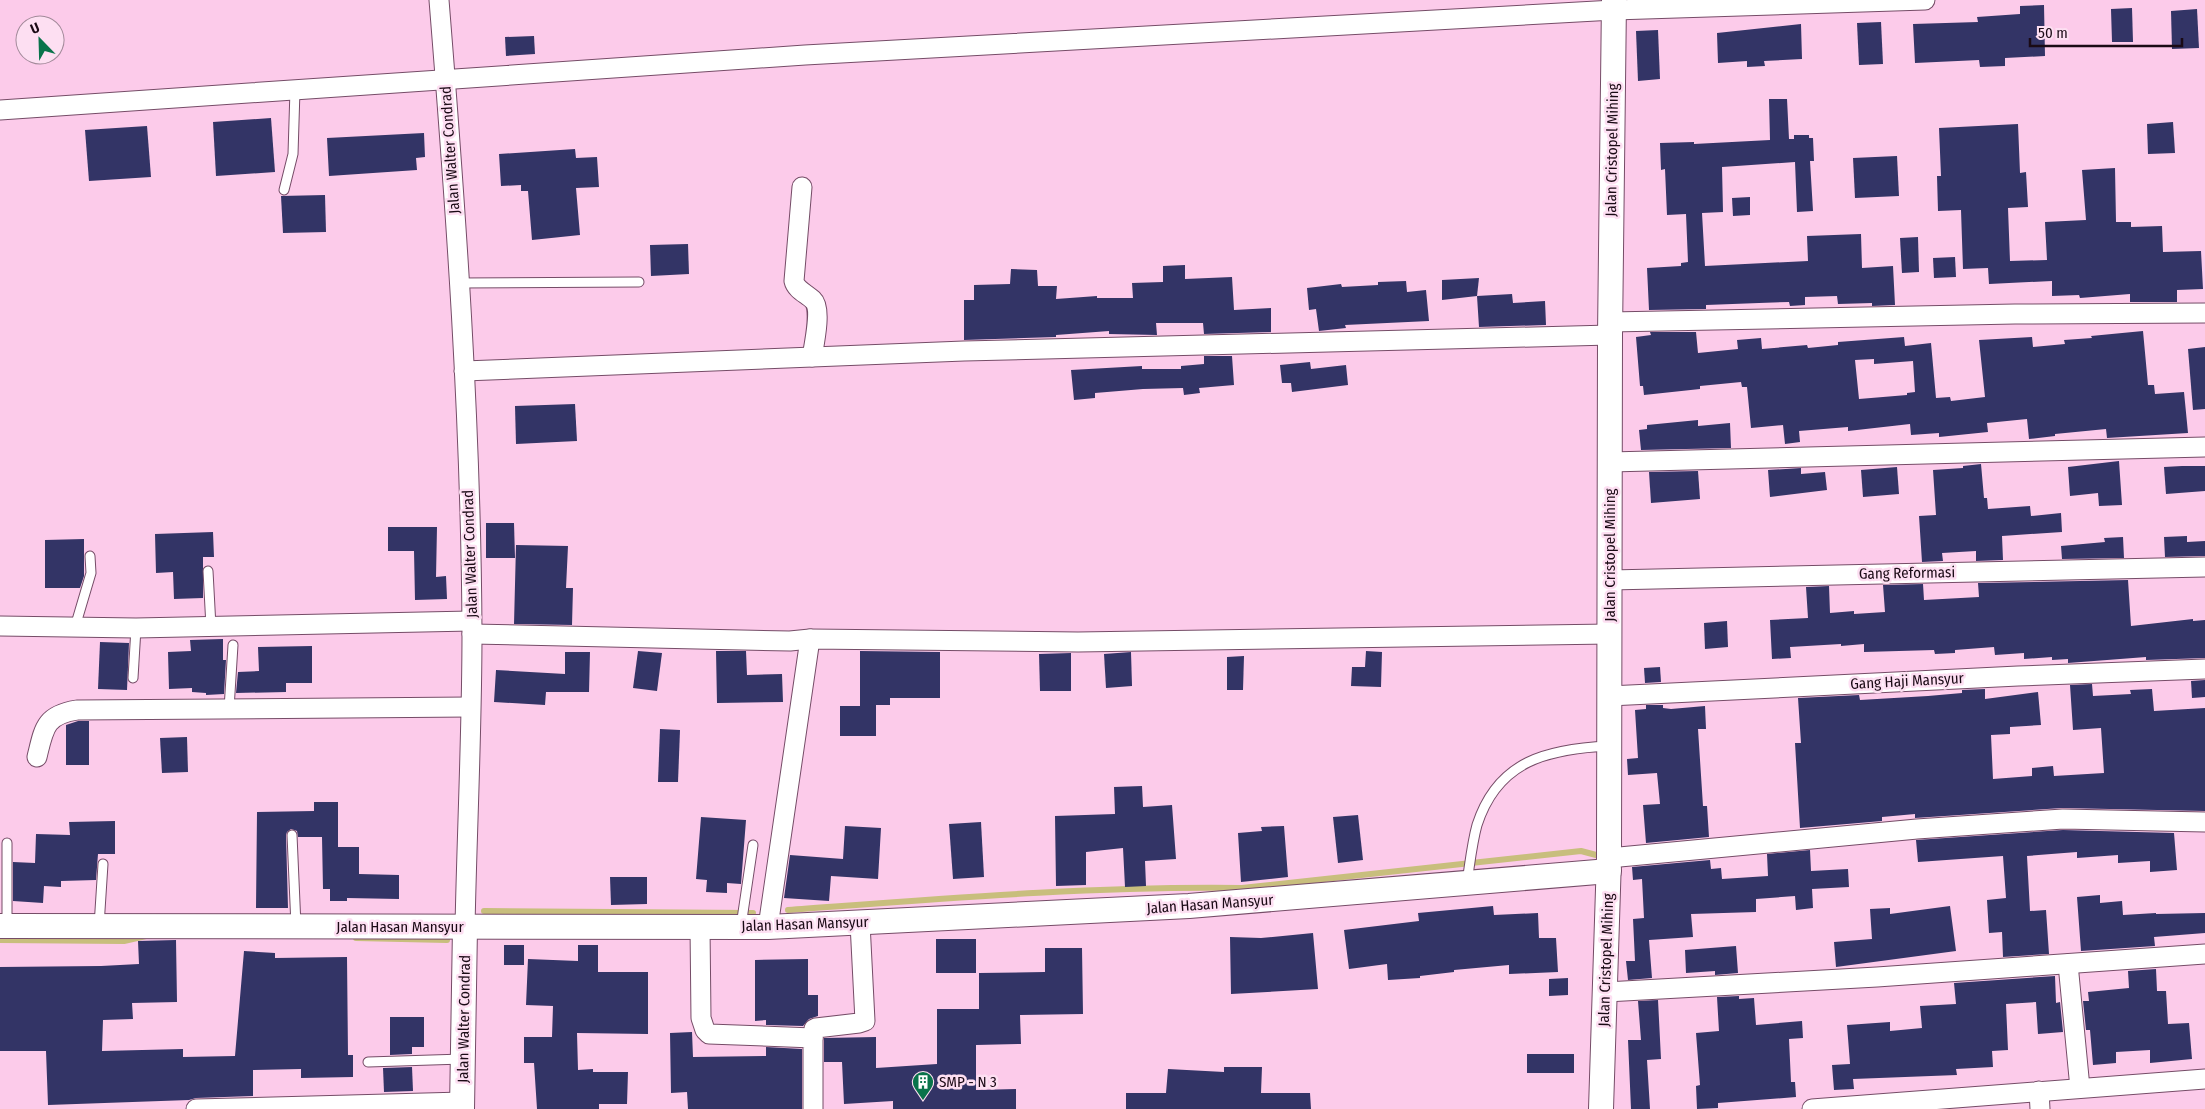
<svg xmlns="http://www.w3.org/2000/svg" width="2205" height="1109" font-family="'Fira Sans Condensed',sans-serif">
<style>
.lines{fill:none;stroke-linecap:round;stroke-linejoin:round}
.stream{stroke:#c8be7d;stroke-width:6}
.building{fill:#333466;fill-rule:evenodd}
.service-casing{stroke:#754c67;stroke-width:11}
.minor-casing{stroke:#754c67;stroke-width:21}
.tertiary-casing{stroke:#754c67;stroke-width:26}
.service{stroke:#fff;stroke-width:9}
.minor{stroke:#fff;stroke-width:19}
.tertiary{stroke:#fff;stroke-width:24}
.labels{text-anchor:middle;stroke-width:5;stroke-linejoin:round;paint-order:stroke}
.street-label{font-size:15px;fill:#1a0a15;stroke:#fddff2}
.poi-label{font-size:15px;fill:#1a0a15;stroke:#fddff2;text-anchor:start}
</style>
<rect width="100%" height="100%" fill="#fccbea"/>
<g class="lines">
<!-- stream -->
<g class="stream">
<path d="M788 910C938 899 1092 886 1242 888L1581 851 1600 856"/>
<path d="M484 911 753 913"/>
<path d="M356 938 447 940"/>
<path d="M0 940 124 941 146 936"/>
</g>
</g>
<!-- building -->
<g class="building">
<path d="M2044 5 2045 56 2005 58V66L1980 67 1979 60 1915 63 1913 24 1978 22 1977 17 2020 14V6Z"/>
<path d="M2132 8 2133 42H2112L2111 9Z"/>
<path d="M2197 9 2199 48 2172 49 2171 11Z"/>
<path d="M1881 22 1883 64 1859 65 1857 23Z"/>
<path d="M1801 24 1802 59 1764 61 1765 66 1747 67V61L1718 63 1717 33Z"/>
<path d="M1658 30 1660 79 1638 81 1636 31Z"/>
<path d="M534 36 535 54 506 56 505 37Z"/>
<path d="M1769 99H1787L1789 139H1794V135H1809V138H1813L1814 161H1810L1813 211 1797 212 1795 162 1722 167 1723 212 1702 213 1705 266 1808 261 1807 236 1861 234 1862 268 1893 266 1895 305 1872 306V303L1838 304 1837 296 1805 297V305L1790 306 1789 302 1759 303 1706 305V309L1649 310 1647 268 1681 266V263L1688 262 1686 214 1667 215 1665 169 1661 170 1660 143 1694 142V144L1770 140Z"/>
<path d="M271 118 275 172 216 176 213 122Z"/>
<path d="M2173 122 2175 153 2148 154 2147 124Z"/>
<path d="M2018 124 2020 173 2026 172 2028 207 2008 208 2010 261 2047 260 2045 222 2086 220 2082 170 2115 168 2116 222H2131V227L2162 226 2163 252 2201 251 2203 289 2177 290V302H2130V294L2080 298 2079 295 2052 296V281L1989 284 1988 268 1963 269 1961 210 1938 211 1937 176H1941L1939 128Z"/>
<path d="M147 126 151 177 89 181 85 130Z"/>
<path d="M424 133 425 157 416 158 417 170 329 176 327 138Z"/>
<path d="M575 149 576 158 597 157 599 187 576 188 580 235 532 240 528 191H521V185L501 186 499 154Z"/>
<path d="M1897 156 1899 196 1855 198 1853 158Z"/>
<path d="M325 195 326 232 283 233 281 196Z"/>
<path d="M1750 197V215L1733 216 1732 198Z"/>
<path d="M1918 237 1919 272 1902 273 1900 238Z"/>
<path d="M688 244 689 274 651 276 650 245Z"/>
<path d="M1955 257 1956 277 1934 278 1933 258Z"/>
<path d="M1185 265V279L1232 277 1234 310 1271 308V332L1204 334 1203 323H1156L1157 335 1109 334V331L1056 335V337L964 340V300H974V285L1010 284 1011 269 1037 270 1038 286H1057L1056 299 1097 296V298H1133L1132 283 1163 282V266Z"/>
<path d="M1479 278 1477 296 1442 300V280Z"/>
<path d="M1406 281 1407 292 1426 290 1429 321 1345 325 1346 328 1319 331 1316 309 1309 310 1307 288 1341 284 1342 287 1378 285V282Z"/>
<path d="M1512 294 1513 303 1545 301 1546 325 1479 327 1477 296Z"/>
<path d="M2143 331 2148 385H2154L2155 394 2184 392 2188 433 2107 438 2106 429 2055 434V436L2029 439 2027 419 1987 423 1988 432 1939 437V433L1911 435 1910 424 1848 431V427L1799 431 1800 442 1785 444 1783 425 1751 428 1747 387H1742L1741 382 1700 386V389L1644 395 1643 386H1640L1636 337 1651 335 1650 332H1696L1698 353 1738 349 1737 340 1761 338 1762 349 1807 345 1808 348 1838 345V342L1904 337 1905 346 1931 343 1936 398 1950 397 1951 401 1985 397 1979 340 2032 337 2033 347 2065 344 2064 340 2092 338 2091 336ZM1874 359V364L1913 361 1915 392 1907 393V395L1859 399 1855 360Z"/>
<path d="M2205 347V409L2193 410 2188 349Z"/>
<path d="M1204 356H1232L1234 385 1199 388 1200 393 1184 395 1183 388 1143 389 1095 393V398L1074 400 1071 370 1142 366V369H1181V366L1204 364Z"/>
<path d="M1310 362 1311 369 1346 365 1348 385 1292 392 1291 383H1282L1280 365Z"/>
<path d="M575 404 577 441 516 444 515 406Z"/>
<path d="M1698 420V426L1730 423 1731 448 1641 450 1639 430 1647 429V425Z"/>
<path d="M2119 461 2122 505 2099 506 2098 493 2070 496 2068 467Z"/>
<path d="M1981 464 1984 498H1987L1988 509 2030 506 2031 516 2061 513 2062 532 2002 536 2003 560 1976 561V551L1942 553 1943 561 1922 562 1919 516 1936 515 1933 470 1963 468V466Z"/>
<path d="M2182 466H2205V491L2166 494 2164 467Z"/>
<path d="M1897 467 1899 494 1863 497 1861 470Z"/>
<path d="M1801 468V474L1825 472 1827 490 1770 497 1768 470Z"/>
<path d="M1698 471 1700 499 1651 503 1649 472Z"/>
<path d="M486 523H514L515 558H486Z"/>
<path d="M388 527H437L436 577 446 576 447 599 415 600 414 551H388Z"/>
<path d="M213 532 214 557H203V598L174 599 173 572 156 573 155 534Z"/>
<path d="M2187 536V542L2205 541V556L2165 557 2164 537Z"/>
<path d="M2123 537 2124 558 2062 559 2061 546 2105 542 2104 538Z"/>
<path d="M84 539V576L80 588H45V540Z"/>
<path d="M516 545 568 546 566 588H573L572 625 514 624Z"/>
<path d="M2128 580 2131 626 2193 619V621L2205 620V658L2146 660V657L2068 663V659L2052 660V657L2024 659V653L1995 655 1994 647 1955 650V653L1935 654 1934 650 1864 652V644L1841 646V644L1790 647 1791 658 1772 659 1770 620 1808 618 1806 587 1829 586 1830 613 1854 611V614L1885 612 1883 585 1923 584 1924 600 1979 597 1978 583Z"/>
<path d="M1727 621 1728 647 1705 649 1704 623Z"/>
<path d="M223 639V660H226L224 694 206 695V693L192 692V688L169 689 168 652 191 651 190 640Z"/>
<path d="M100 642 129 643 127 690 98 689Z"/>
<path d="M312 646V683H286V692L236 693 238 672 259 671 258 647Z"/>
<path d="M638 651 662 653 657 691 633 688Z"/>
<path d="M716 651H746L747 675 782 674 783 702 717 703Z"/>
<path d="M860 651 940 652V698H890V705H876V736H840V706H860Z"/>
<path d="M1366 651 1382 652 1381 687 1351 686 1352 667H1365Z"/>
<path d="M565 652H590L589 692H546L545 705 494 702 496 670 565 674Z"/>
<path d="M1131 652 1132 686 1106 688 1104 654Z"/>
<path d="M1071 653V691H1040L1039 654Z"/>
<path d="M1244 656 1243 690H1227V657Z"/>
<path d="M1660 667 1661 682 1645 683 1644 668Z"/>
<path d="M2205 680V697L2192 698 2191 681Z"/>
<path d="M2092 684 2093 696 2131 694 2130 690 2152 689 2154 711 2205 708V811L2062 808 1915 818V814L1882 817V821L1800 828 1795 743H1801L1798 698 1859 695 1860 700 1928 696 1962 693V690L1985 689V699L2038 692 2041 725 2010 727V734L1991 735 1993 779 2032 776V768L2053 766 2054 776 2104 773 2101 728 2073 730 2070 685Z"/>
<path d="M1646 705H1663V708L1671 709 1705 706 1706 729H1698L1703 806H1707L1709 837 1646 843 1643 805 1660 804 1657 773 1628 775 1627 759 1638 758 1635 710 1646 709Z"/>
<path d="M78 721H89V765H66V725Z"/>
<path d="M660 729 680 730 678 782H658Z"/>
<path d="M187 737 188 772 162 773 160 738Z"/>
<path d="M1142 786 1143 807 1172 805 1176 859 1145 861 1146 886 1125 887 1123 848 1086 852V885L1056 886 1055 816 1115 814 1114 787Z"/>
<path d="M314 802H338V847H359V874L399 875V899L347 898V901H330V889H323L322 837H298L297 831 291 829 287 832 286 835 288 908H256L257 812 314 811Z"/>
<path d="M1358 815 1363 860 1338 863 1333 817Z"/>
<path d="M701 817 746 820 741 884 727 883V893L706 892 707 880 696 879Z"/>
<path d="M115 821V854H98L96 880 61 881V887L44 886 43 903 13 901V862L35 863 36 834 70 835 69 822Z"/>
<path d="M981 822 984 877 953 879 949 824Z"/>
<path d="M845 826 881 828 878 879 831 876 829 901 784 898 790 855 843 859Z"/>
<path d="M1284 826 1288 877 1241 882 1238 833 1262 831 1261 827Z"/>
<path d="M2063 830 2174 833 2177 870 2150 872V861L2118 863V855L2077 858V852L2027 856 2030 911 2046 910 2049 954 2003 957 2002 932 1989 933 1987 900 2006 898 2003 856 1918 862 1916 840Z"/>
<path d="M1810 850 1811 871 1848 869 1849 887 1812 889 1813 908 1796 910 1795 896 1756 899V912L1691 914 1693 937 1649 940 1652 978 1628 980 1626 961H1635L1633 919 1644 918 1642 879 1633 880 1632 867 1710 860 1711 869 1721 868 1722 879 1768 876 1767 854Z"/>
<path d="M610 877H647V904L611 905Z"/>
<path d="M2100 895V903L2122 901 2123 915 2156 913V914L2205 913V933L2154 937 2155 946 2081 951 2077 897Z"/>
<path d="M1493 906 1494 915 1538 913 1539 938H1556L1558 972 1509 974V965L1454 970V972L1420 976V978L1388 980 1387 964 1349 969 1344 930 1419 921 1418 913Z"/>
<path d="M1950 906 1956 951 1836 967 1834 942 1872 939 1870 909 1890 908V914Z"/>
<path d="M1313 933 1318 989 1231 994 1230 937 1261 938Z"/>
<rect x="936" y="939" width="40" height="34"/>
<path d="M176 940 177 1002 132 1003 133 1019 103 1020 102 1051 183 1049V1057L235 1056 244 951 275 953V958L347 957 348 1055H353V1077L301 1078V1069L253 1070V1096L196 1098 189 1100 48 1105 46 1051H0V967L101 966 139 964 138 941Z"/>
<rect x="504" y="945" width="20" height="20"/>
<path d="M578 945H598V972H648V1034L577 1033 578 1070 593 1069V1072H628L627 1104H599V1109H537L534 1063H524V1037H552L553 1006 526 1005 528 959 578 961Z"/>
<path d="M1736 946 1738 973 1715 975V971L1686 973 1685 950Z"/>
<path d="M1045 948H1082L1083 1014 1020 1015 1021 1044 976 1045V1090L1016 1089V1109H893V1101L844 1104 842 1062H824V1038L876 1037V1068L937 1064V1009H979V973L1045 972Z"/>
<path d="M808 959V995H818V1016L809 1019 803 1026 766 1025V1020L755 1021V960Z"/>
<path d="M2156 969 2157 991H2166L2168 1024 2189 1023 2192 1059 2150 1063V1050L2116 1052V1063L2093 1065 2090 1030H2086L2083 1001H2089L2088 992 2129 988 2128 971Z"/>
<path d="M2055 976 2056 1003 2060 1002 2063 1032 2038 1034 2036 1002 2006 1004 2008 1050 1992 1051 1993 1067 1956 1069 1957 1075 1853 1079 1854 1089 1834 1090 1832 1065 1850 1064 1847 1025 1890 1022V1031L1922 1028 1920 1006 1956 1004 1954 983Z"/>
<path d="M1568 978V995L1549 996V979Z"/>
<path d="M1739 996V999L1754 998 1756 1025 1802 1021 1803 1038 1789 1039 1791 1082H1795L1796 1097 1718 1103V1108L1697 1109 1696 1086 1700 1085 1696 1033 1719 1031 1717 997Z"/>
<path d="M1658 1000 1661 1059 1647 1060 1650 1109H1631L1628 1040H1641L1638 1001Z"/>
<path d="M390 1017H424V1047H412V1054L390 1055Z"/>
<path d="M692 1032 693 1057 766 1056V1047L802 1049V1109H688L687 1092 671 1093 670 1033Z"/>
<rect x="1527" y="1054" width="47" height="19"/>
<path d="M412 1067 413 1091 384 1092 383 1068Z"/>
<path d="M1224 1067H1262L1261 1093H1310L1311 1109H1126V1093H1166L1168 1069 1224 1072Z"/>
</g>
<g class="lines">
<!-- service casing -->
<g class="service-casing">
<g id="service">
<path d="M284 190 293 154 295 90"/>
<path d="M459 283 639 282"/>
<path d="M208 571 211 627"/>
<path d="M75 627 91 573 90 556"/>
<path d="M133 678 136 628"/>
<path d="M229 709 233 645"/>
<path d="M292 835 296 926"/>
<path d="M1467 882C1470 863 1472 843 1477 825 1498 760 1548 749 1609 746"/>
<path d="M7 925V843"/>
<path d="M99 926 103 864"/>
<path d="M741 926 753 845"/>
<path d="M368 1062 463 1059"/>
</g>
</g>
<!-- minor casing -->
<g class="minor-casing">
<g id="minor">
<path d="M439 0C456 211 471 422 472 633 472 731 467 829 465 927"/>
<path d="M0 110 805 55 1614 10 1925 0"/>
<path d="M802 187 794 281C796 290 807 294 813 300 822 308 814 345 812 357"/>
<path d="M1610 322 2015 314 2205 313"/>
<path d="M464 371 964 351 1610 335"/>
<path d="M1610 462 2205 447"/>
<path d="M1610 580 2205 567"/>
<path d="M0 626 136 628 471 621"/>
<path d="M472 634 790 641 810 639 1078 642 1610 634"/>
<path d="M1609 696 2018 676 2205 669"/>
<path d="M37 757C44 728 45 715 77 710L470 707"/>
<path d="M1609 858 1917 829 2063 819 2205 822"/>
<path d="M700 927 701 1018 705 1030 709 1034 813 1038V1109"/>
<path d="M768 927 810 639"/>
<path d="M2068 964 2080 1088"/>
<path d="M1606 992 1877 977 2205 954"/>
<path d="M813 1038 814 1029 816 1028 859 1023 865 1021 860 923"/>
<path d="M2039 1091 2040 1109"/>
<path d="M196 1109 463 1102"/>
<path d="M1812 1109 2205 1079"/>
</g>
</g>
<!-- tertiary casing -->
<g class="tertiary-casing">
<g id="tertiary">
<path d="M0 926 768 927 1189 906 1609 871"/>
<path d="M462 1109 465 927"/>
<path d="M1601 1109 1609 858 1610 335 1614 0"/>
</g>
</g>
<!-- service -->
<use href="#service" class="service"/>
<!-- minor -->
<use href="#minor" class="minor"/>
<!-- tertiary -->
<use href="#tertiary" class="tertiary"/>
</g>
<!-- icons -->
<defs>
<g id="building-pin" transform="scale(1.125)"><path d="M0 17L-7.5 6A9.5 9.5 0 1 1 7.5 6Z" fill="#09734b" stroke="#fddff2"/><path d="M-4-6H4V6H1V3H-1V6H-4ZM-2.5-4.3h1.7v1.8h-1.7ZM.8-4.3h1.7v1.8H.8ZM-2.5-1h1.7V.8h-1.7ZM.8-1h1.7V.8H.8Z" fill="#fff"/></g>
</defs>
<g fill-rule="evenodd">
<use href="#building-pin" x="923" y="1082"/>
</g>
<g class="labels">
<!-- street labels -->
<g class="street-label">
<text transform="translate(450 150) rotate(-94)" y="5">Jalan Walter Condrad</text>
<text transform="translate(1612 150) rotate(-89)" y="5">Jalan Cristopel Mihing</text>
<text transform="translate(470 554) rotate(-92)" y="5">Jalan Walter Condrad</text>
<text transform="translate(1610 555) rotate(-90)" y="5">Jalan Cristopel Mihing</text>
<text transform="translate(1907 573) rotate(-1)" y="5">Gang Reformasi</text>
<text transform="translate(1907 681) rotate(-3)" y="5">Gang Haji Mansyur</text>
<text transform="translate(1210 904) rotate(-4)" y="5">Jalan Hasan Mansyur</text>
<text transform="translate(805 924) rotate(-2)" y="5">Jalan Hasan Mansyur</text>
<text x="400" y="932">Jalan Hasan Mansyur</text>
<text transform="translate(1606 960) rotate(-88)" y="5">Jalan Cristopel Mihing</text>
<text transform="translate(464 1019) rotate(-89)" y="5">Jalan Walter Condrad</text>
</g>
<!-- poi labels -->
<g class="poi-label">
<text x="939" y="1087">SMP - N 3</text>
</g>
</g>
<!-- north arrow -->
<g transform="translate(40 40) rotate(337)"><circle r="24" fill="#fddff2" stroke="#a28a9a"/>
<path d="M0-4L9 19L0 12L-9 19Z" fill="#09734b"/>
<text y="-8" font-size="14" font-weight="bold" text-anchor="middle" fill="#1a0a15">U</text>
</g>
<!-- scale -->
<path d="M2030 38v8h152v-8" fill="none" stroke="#1a0a15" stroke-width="2.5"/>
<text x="2038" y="38" font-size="15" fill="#1a0a15" stroke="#fddff2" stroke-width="4" paint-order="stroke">50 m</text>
</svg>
